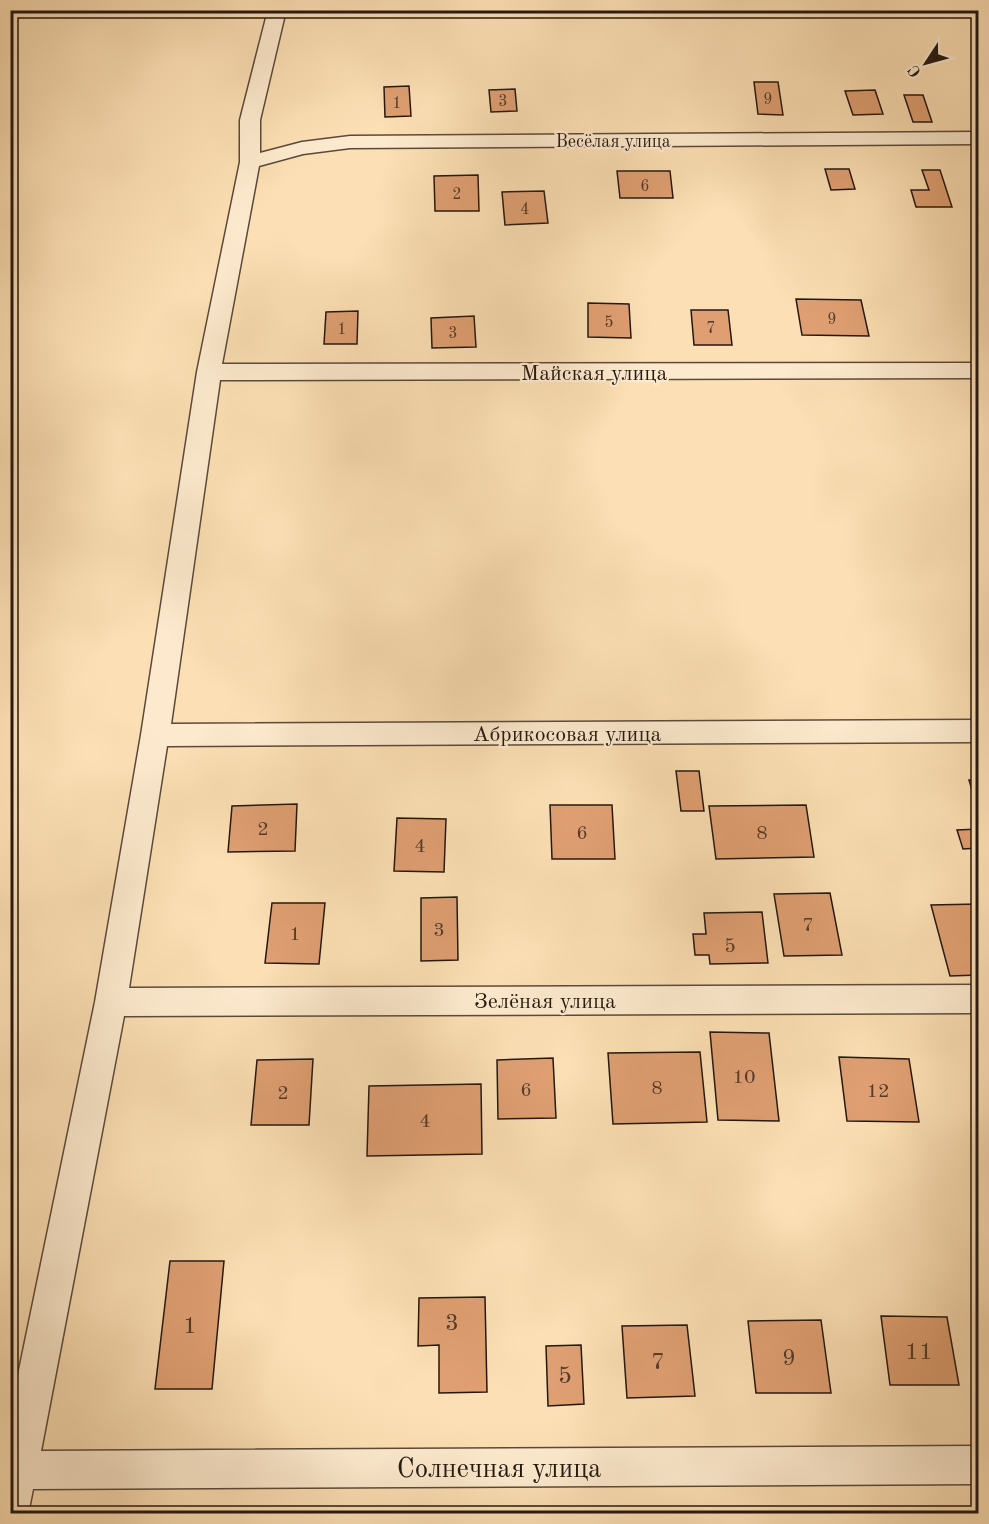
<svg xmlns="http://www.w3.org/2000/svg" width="989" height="1524" font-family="'Old Standard TT',serif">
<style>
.building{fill:#df9f72;stroke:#241812;stroke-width:1.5}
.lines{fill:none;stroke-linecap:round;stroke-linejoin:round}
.street-casing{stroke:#5a4a3a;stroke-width:3}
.street{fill:#fdeace;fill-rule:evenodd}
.labels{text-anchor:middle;stroke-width:4.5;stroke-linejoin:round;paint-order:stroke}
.far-number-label{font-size:16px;fill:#533a2a}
.far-street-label{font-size:18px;fill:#241812;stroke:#fdeace}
.number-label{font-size:20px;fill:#533a2a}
.street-label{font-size:22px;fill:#241812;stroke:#fdeace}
.near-number-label{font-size:24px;fill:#533a2a}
.near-street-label{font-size:27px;fill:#241812;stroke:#fdeace}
</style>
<rect width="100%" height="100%" fill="#fcdfb4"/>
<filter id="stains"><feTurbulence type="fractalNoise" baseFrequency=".00333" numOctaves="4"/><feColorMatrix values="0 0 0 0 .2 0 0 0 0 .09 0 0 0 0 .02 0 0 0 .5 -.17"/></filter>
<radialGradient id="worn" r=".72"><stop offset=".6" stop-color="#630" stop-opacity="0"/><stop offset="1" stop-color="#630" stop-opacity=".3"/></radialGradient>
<!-- building -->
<g class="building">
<path d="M754 82H778L783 115 758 114Z"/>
<path d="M409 86 411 116 385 117 384 87Z"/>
<path d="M515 89 517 111 491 112 489 90Z"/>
<path d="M875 90 883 114 853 115 845 91Z"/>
<path d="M904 95H923L932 122H913Z"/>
<path d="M825 169H849L855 189 831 190Z"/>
<path d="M922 170H940L952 207H916L911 190H929Z"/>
<path d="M617 171H670L673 198H620Z"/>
<path d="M478 175 479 211H435L434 176Z"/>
<path d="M544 191 548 223 505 225 502 192Z"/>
<path d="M796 299 861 300 869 336 802 335Z"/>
<path d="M588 303 629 304 631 338 588 337Z"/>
<path d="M691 310H728L732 345H694Z"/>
<path d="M358 311 357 344H324L326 312Z"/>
<path d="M474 316 476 347 432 348 431 318Z"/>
<path d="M676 771H699L704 811H681Z"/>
<path d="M969 780H978V811Z"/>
<path d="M297 804 295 851 228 852 232 806Z"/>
<path d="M550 805H612L615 859H552Z"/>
<path d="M806 805 814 857 716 859 709 806Z"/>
<path d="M397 818 446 819 444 872 394 871Z"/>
<path d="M978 829V848L963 849 957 830Z"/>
<path d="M830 893 842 955 784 956 774 894Z"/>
<path d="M457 897 458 960 421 961V898Z"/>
<path d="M272 903H325L319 964 265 963Z"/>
<path d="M978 904V975L950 976 931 905Z"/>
<path d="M762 912 768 963 710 964 709 955H695L693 934H706L704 913Z"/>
<path d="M710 1032 769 1033 779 1121 718 1120Z"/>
<path d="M700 1052 707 1122 613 1124 608 1053Z"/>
<path d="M839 1057 909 1059 919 1122 847 1121Z"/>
<path d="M553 1058 556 1118 498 1119 497 1060Z"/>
<path d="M313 1059 309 1125H251L257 1060Z"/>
<path d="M481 1084 482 1154 367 1156 369 1086Z"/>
<path d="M170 1261H224L212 1389H155Z"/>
<path d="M485 1297 487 1392 439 1393V1345L418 1346 419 1298Z"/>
<path d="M881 1316 947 1317 959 1385H890Z"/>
<path d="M821 1320 831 1393H756L748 1321Z"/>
<path d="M687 1325 695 1396 627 1398 622 1326Z"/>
<path d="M581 1345 584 1404 548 1406 546 1346Z"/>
</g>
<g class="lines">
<!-- street casing -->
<g class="street-casing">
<path id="street" d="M268 10H286L260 120V153L302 142 350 136 978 132V144L350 148 303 154 259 166 222 364 978 363V378L220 380 171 724 978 720V742L167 746 129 988 978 985V1013L124 1016 41 1451 978 1446V1484L33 1489 28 1514H10V1414L95 1002 141 735 197 372 240 162V120Z"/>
</g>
<!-- street -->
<use href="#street" class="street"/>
</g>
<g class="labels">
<!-- far-number labels -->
<g class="far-number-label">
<text x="768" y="104">9</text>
<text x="503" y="106">3</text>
<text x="397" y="108">1</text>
<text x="645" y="191">6</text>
<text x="457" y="199">2</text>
<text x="525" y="214">4</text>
<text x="832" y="324">9</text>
<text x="609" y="327">5</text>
<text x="711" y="333">7</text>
<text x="342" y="334">1</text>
<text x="453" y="338">3</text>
</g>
<!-- far-street labels -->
<g class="far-street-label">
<text x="613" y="147">Весёлая улица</text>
</g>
<!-- number labels -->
<g class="number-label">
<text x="263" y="835">2</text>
<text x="582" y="839">6</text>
<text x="762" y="839">8</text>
<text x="420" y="852">4</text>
<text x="808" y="931">7</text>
<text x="439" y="936">3</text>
<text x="295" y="940">1</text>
<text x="730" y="952">5</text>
<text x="744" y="1083">10</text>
<text x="657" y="1094">8</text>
<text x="526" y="1096">6</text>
<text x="878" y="1097">12</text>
<text x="283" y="1099">2</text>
<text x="425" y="1127">4</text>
</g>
<!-- street labels -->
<g class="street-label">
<text x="594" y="380">Майская улица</text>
<text x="567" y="741">Абрикосовая улица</text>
<text x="545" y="1008">Зелёная улица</text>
</g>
<!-- near-number labels -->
<g class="near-number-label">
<text x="452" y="1330">3</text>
<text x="190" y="1333">1</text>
<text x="919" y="1359">11</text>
<text x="789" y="1365">9</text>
<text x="658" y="1369">7</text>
<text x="565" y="1383">5</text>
</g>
<!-- near-street labels -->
<g class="near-street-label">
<text x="499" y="1477">Солнечная улица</text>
</g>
</g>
<!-- margin -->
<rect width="989" height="1524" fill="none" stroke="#fcdfb4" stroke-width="36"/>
<rect x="12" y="12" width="965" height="1500" fill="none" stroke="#241812" stroke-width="3"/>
<rect x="18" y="18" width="953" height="1488" fill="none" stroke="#241812" stroke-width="1.5"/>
<!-- north arrow -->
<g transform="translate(926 63) rotate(234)" stroke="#fdeace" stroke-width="4.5" paint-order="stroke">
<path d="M0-4.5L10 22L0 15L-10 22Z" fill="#241812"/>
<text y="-9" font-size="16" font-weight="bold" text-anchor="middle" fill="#241812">С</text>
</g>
<rect width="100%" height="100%" filter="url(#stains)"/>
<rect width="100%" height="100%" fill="url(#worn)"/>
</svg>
